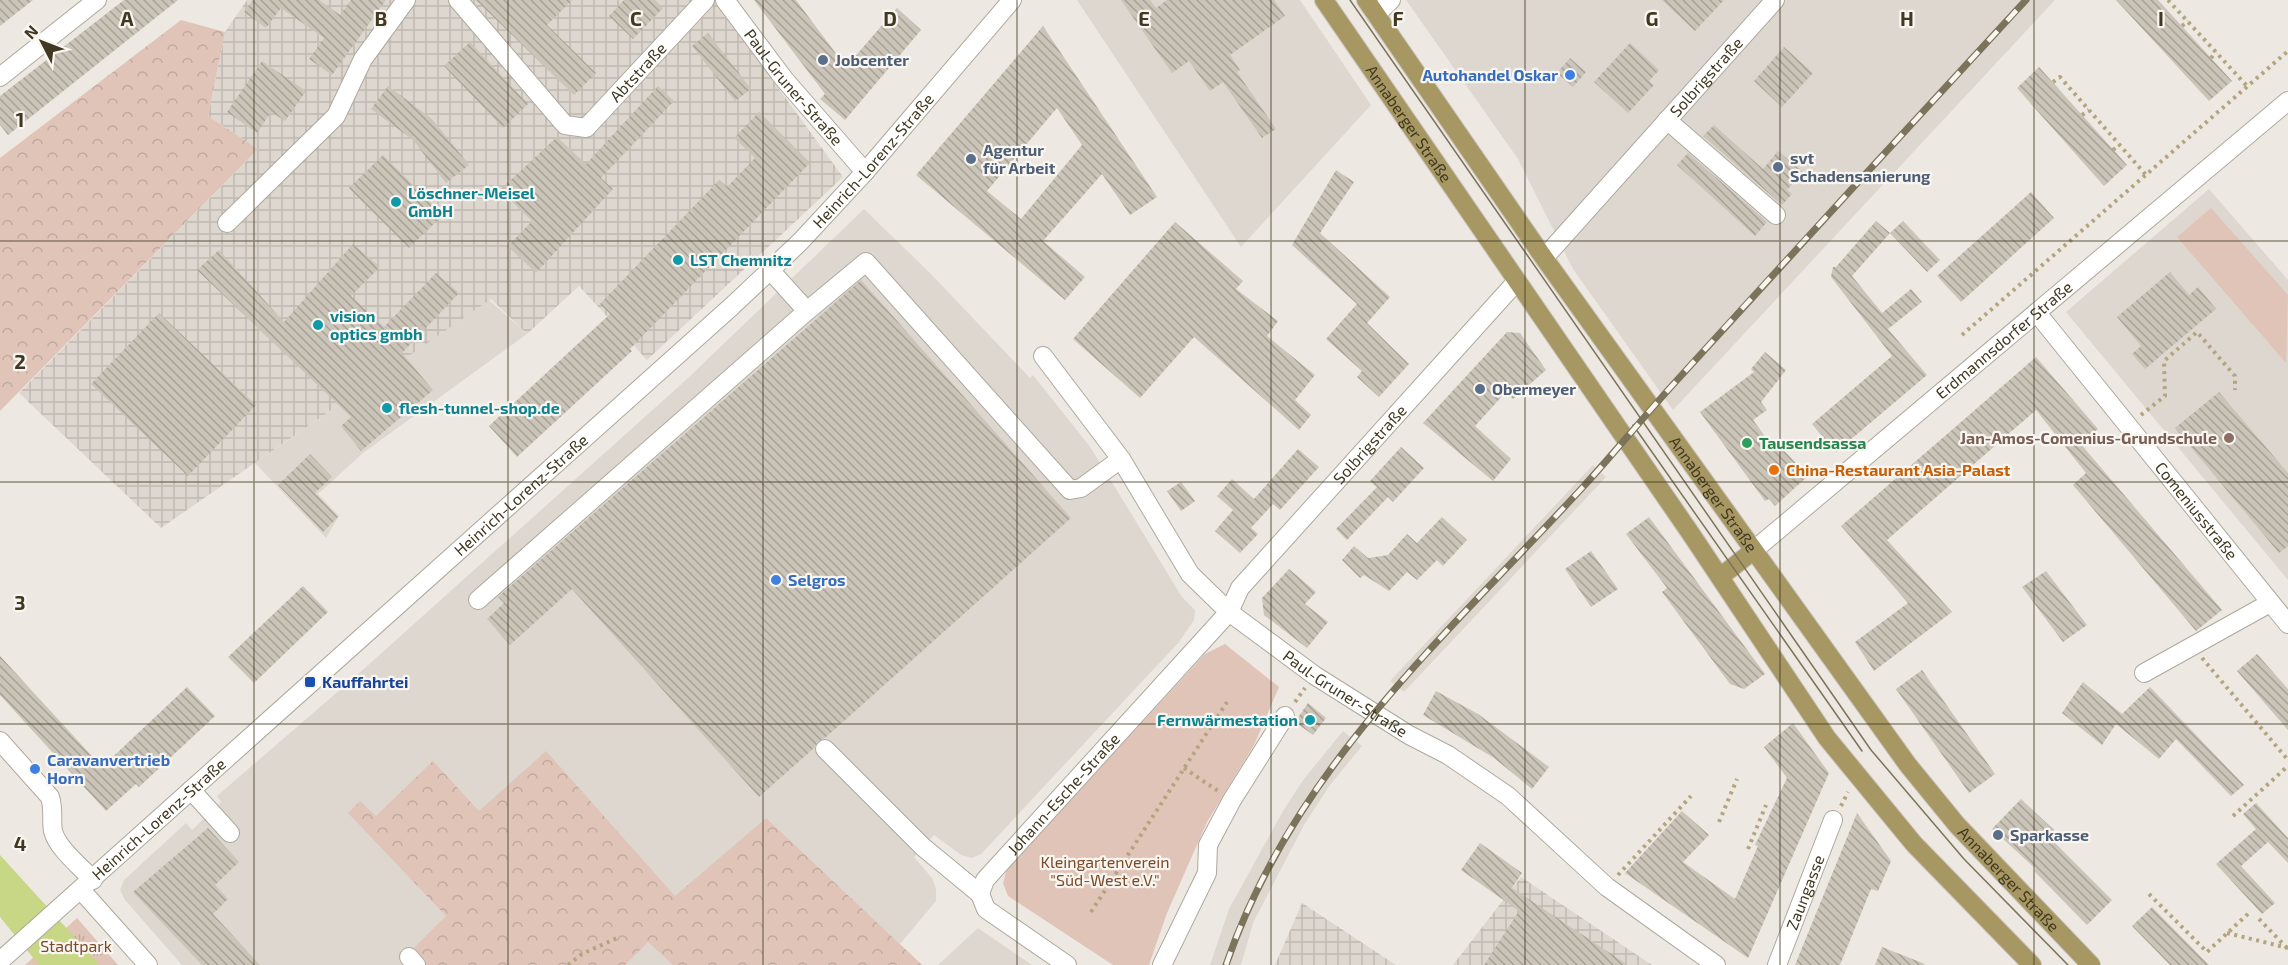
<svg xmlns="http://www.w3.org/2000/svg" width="2288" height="965" font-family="'Exo 2',sans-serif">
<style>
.built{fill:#ddd7d0}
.industrial{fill:url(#industrial-grid)}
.green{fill:#e0c4b8}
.forest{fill:url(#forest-crowns)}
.park{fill:url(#park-tufts)}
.water{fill:#c8d785}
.building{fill:url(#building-back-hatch);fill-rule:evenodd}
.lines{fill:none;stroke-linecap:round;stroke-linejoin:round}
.minor-casing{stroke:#afa99c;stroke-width:20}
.major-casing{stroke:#c6c3bc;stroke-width:20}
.path{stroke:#b4a57f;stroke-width:4;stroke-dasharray:3 4.5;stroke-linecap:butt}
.minor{stroke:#fff;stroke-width:18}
.major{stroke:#a79762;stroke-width:18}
.tram{stroke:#7c745a;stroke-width:1.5}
.rail-casing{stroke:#7c745a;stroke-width:7}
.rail{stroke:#f9f6f2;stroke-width:4.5;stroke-dasharray:14;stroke-linecap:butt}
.grid{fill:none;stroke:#403820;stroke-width:1.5;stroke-opacity:0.55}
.service-dot{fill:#5c6f8a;stroke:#f9f6f2;stroke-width:2}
.shop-dot{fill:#3f7fe0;stroke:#f9f6f2;stroke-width:2}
.culture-dot{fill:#0f9aa8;stroke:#f9f6f2;stroke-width:2}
.education-dot{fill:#8d6e63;stroke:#f9f6f2;stroke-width:2}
.leisure-dot{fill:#2e9e5b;stroke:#f9f6f2;stroke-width:2}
.food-dot{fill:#e8710a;stroke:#f9f6f2;stroke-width:2}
.transit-dot{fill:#1a4fb4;stroke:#f9f6f2;stroke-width:2}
.labels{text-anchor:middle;stroke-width:4.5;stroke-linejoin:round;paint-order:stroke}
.service-label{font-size:16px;font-weight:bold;fill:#4e5e75;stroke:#f9f6f2;text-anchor:start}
.street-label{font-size:16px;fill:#403820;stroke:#f9f6f2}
.shop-label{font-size:16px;font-weight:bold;fill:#366cbe;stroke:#f9f6f2;text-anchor:start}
.culture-label{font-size:16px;font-weight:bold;fill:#0d838f;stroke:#f9f6f2;text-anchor:start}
.education-label{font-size:16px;font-weight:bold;fill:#785e54;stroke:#f9f6f2;text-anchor:end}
.leisure-label{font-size:16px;font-weight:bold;fill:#27864d;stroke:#f9f6f2;text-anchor:start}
.food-label{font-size:16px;font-weight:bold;fill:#c56008;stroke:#f9f6f2;text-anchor:start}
.transit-label{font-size:16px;font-weight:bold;fill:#164399;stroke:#f9f6f2;text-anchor:start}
.park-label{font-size:16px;fill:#7b4926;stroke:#f9f6f2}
.grid-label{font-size:20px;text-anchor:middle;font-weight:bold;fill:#403820;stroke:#f9f6f2;stroke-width:4.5;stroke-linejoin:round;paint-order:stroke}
</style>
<defs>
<pattern id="industrial-grid" width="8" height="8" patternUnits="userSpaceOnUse" patternTransform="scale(1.5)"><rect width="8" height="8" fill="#ddd7d0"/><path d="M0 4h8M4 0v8" fill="none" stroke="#bfb9b2"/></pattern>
<pattern id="forest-crowns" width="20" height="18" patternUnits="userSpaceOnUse" patternTransform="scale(1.5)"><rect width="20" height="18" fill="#e0c4b8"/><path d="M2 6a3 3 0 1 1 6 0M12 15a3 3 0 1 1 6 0" fill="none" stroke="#c1a99e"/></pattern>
<pattern id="park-tufts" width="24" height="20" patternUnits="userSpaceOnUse" patternTransform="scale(1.5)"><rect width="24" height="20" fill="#e0c4b8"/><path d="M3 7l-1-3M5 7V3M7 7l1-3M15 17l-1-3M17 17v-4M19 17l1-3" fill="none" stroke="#c1a99e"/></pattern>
<pattern id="building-back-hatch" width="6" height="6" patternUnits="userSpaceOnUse" patternTransform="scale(1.5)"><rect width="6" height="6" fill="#cbc4b9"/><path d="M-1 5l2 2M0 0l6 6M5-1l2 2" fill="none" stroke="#a6a096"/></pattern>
</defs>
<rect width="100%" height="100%" fill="#ede8e2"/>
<!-- built -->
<g class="built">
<path d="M1077 0H1300L1371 105 1241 247Z"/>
<path d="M1406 0H2055L1673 410 1573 269 1518 159Z"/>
<path d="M2209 189 2288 280V580L2066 312Z"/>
<path d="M864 209 931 274 1030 378 1033 375 1091 448 1182 597 1195 610 1194 620 1179 642 981 854 972 858 961 855 934 835 914 857 932 878 936 889V901L900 944 922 965H182L125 900 120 890 124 880 186 823 192 830 221 802 217 796 356 676 686 380Z"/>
<path d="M489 300 527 334 363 453 318 494 339 516 326 538 255 463Z"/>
<path d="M1593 465 1606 477 1404 692 1390 681Z"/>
<path d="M1343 731 1362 746 1330 785 1304 825 1253 923 1241 965H1210L1229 909 1283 811 1304 779Z"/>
<path d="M978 928 1032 965H938Z"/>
</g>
<!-- industrial -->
<g class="industrial">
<path d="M247 0H714L843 177 647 360 579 286 527 334 491 299 161 528 19 393 258 149 208 116 225 32Z"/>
<path d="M1521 877 1652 965H1453Z"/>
<path d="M1302 903 1396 965H1275Z"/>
</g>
<!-- green -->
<g class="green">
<path d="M2211 208 2288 295 2286 363 2177 237Z"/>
<path d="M1225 644 1279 687 1254 745 1207 822 1167 913 1149 965H1113L1008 896 1003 883 1007 869 1205 654Z"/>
</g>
<!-- forest -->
<g class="forest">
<path d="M181 20 225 32 208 116 258 149 0 411V158Z"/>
<path d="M546 751 675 896 766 818 922 965H673L648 942 625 965H424L411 951 446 916 348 813 360 801 376 816 433 761 479 811Z"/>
</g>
<!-- park -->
<path class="park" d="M77 918 118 965H25Z"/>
<!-- water -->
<path class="water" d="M0 855 100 965H39L0 917Z"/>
<!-- building -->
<g class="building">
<path d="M0 0H33L0 26Z"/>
<path d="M124 0H178L8 135 0 125V96Z"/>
<path d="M253 0H319L340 15 351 0H386L332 75 309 59 324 38 281 8 266 28 244 12Z"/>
<path d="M476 0H572L547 25 596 73 574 95Z"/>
<path d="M624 0H655L663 8 633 39 609 16Z"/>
<path d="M754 0H796L846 67 897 8 921 30 845 120 820 99 825 94Z"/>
<path d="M1121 0H1150L1156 8 1167 0H1274L1285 16 1230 55 1240 70 1237 72 1276 129 1262 138 1223 82 1210 91 1189 61 1172 73Z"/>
<path d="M1662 0H1724L1695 31Z"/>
<path d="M2116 0H2158L2232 81 2209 101Z"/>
<path d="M1043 26 1157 197 1130 215 1102 174 1043 241 1085 277 1065 300 916 175ZM1057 108 1082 145 1021 219 987 191Z"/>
<path d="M708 33 751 89 735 101 692 46Z"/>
<path d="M470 42 528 104 503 128 444 66Z"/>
<path d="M1630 43 1659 70 1649 81 1654 85 1628 113 1594 82Z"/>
<path d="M1784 47 1813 73 1782 107 1754 81Z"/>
<path d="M1570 58 1586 72 1573 87 1557 73Z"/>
<path d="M262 61 306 91 285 121 271 112 257 133 227 112Z"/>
<path d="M2039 67 2127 165 2104 186 2017 88Z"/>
<path d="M388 86 432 119 469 165 446 183 413 140 371 109Z"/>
<path d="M658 86 674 101 601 178 613 189 536 273 508 246 532 221 500 190 557 137 586 164Z"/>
<path d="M759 112 810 163 630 349 632 351 517 457 489 426 610 314 600 304 719 180 727 187 755 158 734 138Z"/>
<path d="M1714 125 1763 169 1778 151 1803 172 1787 190 1792 194 1782 205 1703 136Z"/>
<path d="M1688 153 1767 222 1755 236 1677 165Z"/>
<path d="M383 155 440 212V218L409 248 349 188Z"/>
<path d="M1336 170 1354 182 1320 233 1390 297 1367 323 1409 364 1379 397 1357 377 1362 371 1326 339 1357 304 1292 245Z"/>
<path d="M2031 192 2054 218 1961 302 1937 276Z"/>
<path d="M1876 221 1890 233 1852 276 1882 313 1911 289 1922 302 1888 329 1927 375 1836 452 1812 424 1892 356 1831 277 1833 267H1836Z"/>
<path d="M1903 221 1940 260 1927 272 1890 233Z"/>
<path d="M1175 222 1243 281 1236 289 1278 321 1267 336 1315 375 1295 400 1311 415 1299 430 1194 337 1140 398 1073 339Z"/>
<path d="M353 244 380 267 351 296 384 327 436 273 459 293 402 353 433 390 361 451 341 426 351 417 197 270 219 250 284 322Z"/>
<path d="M2170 272 2189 295 2198 287 2216 309 2145 369 2132 354 2141 346 2117 317Z"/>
<path d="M861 280 1071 518 825 738 818 741 814 748 759 797 572 589 510 645 487 619 504 603 498 597Z"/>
<path d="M159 313 256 405 188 476 91 384Z"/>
<path d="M1507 332 1520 333 1546 370 1513 399 1505 393 1475 426 1511 459 1493 481 1423 423Z"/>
<path d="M1765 352 1786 370 1761 402 1767 410 1753 420 1772 446 1776 442 1808 476 1775 506 1769 499 1765 501 1700 412 1754 372 1751 369Z"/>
<path d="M2036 357 2098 429 2080 443 2222 610 2196 631 2073 485 2086 473 2036 410 1887 540 1952 612 1874 671 1855 642 1908 603 1841 526Z"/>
<path d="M2219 392 2288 473V546L2279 553 2175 428Z"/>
<path d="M1401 447 1424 468 1393 502 1388 497 1347 540 1336 529 1377 487 1370 481Z"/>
<path d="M1298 449 1319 467 1280 510 1273 504 1251 528 1258 534 1240 553 1215 531 1233 510 1217 496 1232 479 1254 499Z"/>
<path d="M310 454 332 477 315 493 338 517 323 532 278 485Z"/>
<path d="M1181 482 1195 501 1181 511 1167 491Z"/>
<path d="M1442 517 1467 540 1443 566 1437 560 1417 580 1407 572 1389 591 1364 575 1360 578 1342 560 1354 546 1368 558 1388 555 1407 534 1417 543Z"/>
<path d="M1649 517 1765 674 1744 689 1730 684 1662 592 1667 588 1626 534Z"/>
<path d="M1591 551 1618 589 1591 607 1565 569Z"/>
<path d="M1289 569 1316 592 1305 604 1328 622 1307 648 1264 615 1262 598Z"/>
<path d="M2046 571 2087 625 2063 642 2022 587Z"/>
<path d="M303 586 328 612 254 683 228 657Z"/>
<path d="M2257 654 2288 689V730L2237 671Z"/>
<path d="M0 656 102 767 187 687 215 716 139 787 136 784 106 811 0 695Z"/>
<path d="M1922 670 1995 774 1969 793 1896 689Z"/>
<path d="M2083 682 2122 714 2150 687 2244 785 2231 796 2176 739 2159 759 2116 724 2102 745 2062 713Z"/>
<path d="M1436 691 1478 714 1549 767 1532 789 1494 758 1423 715Z"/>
<path d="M1308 703 1326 718 1313 735 1295 722Z"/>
<path d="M1793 723 1829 773 1748 958 1625 873 1682 811 1709 835 1683 862 1735 899 1758 846 1755 845 1787 778 1764 747Z"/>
<path d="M2021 799 2054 830 2048 836 2112 900 2087 925 2034 871 2036 869 1992 829Z"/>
<path d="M2256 803 2288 838V863L2268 842 2241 866 2275 903 2262 914 2216 864 2256 829 2243 814Z"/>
<path d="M1857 813 1891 861 1878 891 1871 889 1840 965H1795Z"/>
<path d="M208 828 239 862 215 885 228 899 213 914 260 965H202L133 892Z"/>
<path d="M1480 843 1522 873 1512 888 1628 965H1484L1519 911 1461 870Z"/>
<path d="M2152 907 2209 965H2170L2132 926Z"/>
<path d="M1882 947 1925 964 1924 965H1875Z"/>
</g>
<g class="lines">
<!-- minor casing -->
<g class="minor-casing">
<g id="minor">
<path id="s1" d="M458 0 565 125 586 128 705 0"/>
<path id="s2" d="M725 0 784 79 865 172"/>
<path d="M1376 15 1391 0"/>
<path d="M0 77 97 0"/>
<path d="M1667 120 1776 215"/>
<path d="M227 223 336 116 363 59 406 0"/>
<path id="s3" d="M1544 258 1775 0"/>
<path d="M770 270 807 311"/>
<path id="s4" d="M2037 313 2288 624"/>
<path id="s5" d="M1043 356 1121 459 1190 574 1229 612 1314 675 1409 735 1448 755 1508 796 1607 887 1716 965"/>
<path id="s6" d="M1753 551 2288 101"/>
<path d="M478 600 807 311 866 262 1070 490 1081 488 1121 459"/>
<path d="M2144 673 2270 603"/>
<path d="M0 741 50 797C54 809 51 820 53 831 57 848 81 867 93 880"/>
<path d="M825 749 923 847 980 894"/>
<path d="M191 790 230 833"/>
<path d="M81 890 148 965"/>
<path d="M409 957 416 965"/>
<path id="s7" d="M0 961 731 307 800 242 865 172 1012 0"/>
<path id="s8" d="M1067 965 986 909 980 894 985 880 1229 612 1240 588 1517 281"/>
<path d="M1162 965 1207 873 1208 845 1232 800 1285 716"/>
<path id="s9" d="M1777 965 1833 820"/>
</g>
</g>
<!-- major casing -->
<g class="major-casing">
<g id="major">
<path id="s10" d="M1324 0 1691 534 1827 738 1914 844 2032 965"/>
<path id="s11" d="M1366 0 1544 258 1908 765 1957 825 2091 965"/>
<path d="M1720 577 1753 551"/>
</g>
</g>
<!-- path -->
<g class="path">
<path d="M2168 0 2247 86"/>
<path d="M2182 26 2188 21"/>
<path d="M2211 58 2216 52"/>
<path d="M2053 82 2060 77 2146 175"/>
<path d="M2082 115 2089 110"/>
<path d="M2113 150 2119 145"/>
<path d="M1962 335 2288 51"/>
<path d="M2141 415 2165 396 2164 361 2197 332 2235 376V390"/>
<path d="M2202 658 2288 760"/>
<path d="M1295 702 1305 688"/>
<path d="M1184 768 1218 791"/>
<path d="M1841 806 1848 792"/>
<path d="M2233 816 2288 766"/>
<path d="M1719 822 1737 779"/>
<path d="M1748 849 1766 805"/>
<path d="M1618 875 1691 796"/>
<path d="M2149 894 2207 952 2251 911"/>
<path d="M1091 912 1227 702"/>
<path d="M2259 919 2287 948"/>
<path d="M2227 933 2288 948"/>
<path d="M568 965 582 954 617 938"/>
</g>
<!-- minor -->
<use href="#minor" class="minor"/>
<!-- major -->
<use href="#major" class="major"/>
<!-- tram -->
<g class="tram">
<path d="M1350 0 1871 750 1964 859 2068 965"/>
<path d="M1633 425 1862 751"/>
</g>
<!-- rail casing -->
<g class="rail-casing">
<path id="rail" d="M1226 965C1293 769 1446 636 1583 487 1615 452 1646 414 1679 378 1794 251 1910 126 2026 0"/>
</g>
<!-- rail -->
<use href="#rail" class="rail"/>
</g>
<!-- grid -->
<path class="grid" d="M254 0V965M508 0V965M763 0V965M1017 0V965M1271 0V965M1525 0V965M1780 0V965M2034 0V965M0 241H2288M0 482H2288M0 724H2288"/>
<!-- markers -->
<g class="service-dot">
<circle cx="823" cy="60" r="6"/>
<circle cx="971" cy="159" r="6"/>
<circle cx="1778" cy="167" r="6"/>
<circle cx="1480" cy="389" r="6"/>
<circle cx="1998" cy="835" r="6"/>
</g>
<g class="shop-dot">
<circle cx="1570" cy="75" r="6"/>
<circle cx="776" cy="580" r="6"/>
<circle cx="35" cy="769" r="6"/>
</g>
<g class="culture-dot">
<circle cx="396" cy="202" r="6"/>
<circle cx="678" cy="260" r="6"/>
<circle cx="318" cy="325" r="6"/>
<circle cx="387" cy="408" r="6"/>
<circle cx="1310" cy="720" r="6"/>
</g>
<circle class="education-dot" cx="2229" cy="438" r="6"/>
<circle class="leisure-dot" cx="1747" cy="443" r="6"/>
<circle class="food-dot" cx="1774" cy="470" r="6"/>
<rect class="transit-dot" x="304" y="676" width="12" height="12" rx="3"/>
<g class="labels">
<!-- service labels -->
<g class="service-label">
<text x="835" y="66">Jobcenter</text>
<text x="983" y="156">Agentur<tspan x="983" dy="18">für Arbeit</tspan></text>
<text x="1790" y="164">svt<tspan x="1790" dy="18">Schadensanierung</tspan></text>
<text x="1492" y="395">Obermeyer</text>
<text x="2010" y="841">Sparkasse</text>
</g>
<!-- street labels -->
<g class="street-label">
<text dy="6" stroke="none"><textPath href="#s1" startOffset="262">Abtstraße</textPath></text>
<text dy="6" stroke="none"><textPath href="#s3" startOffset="243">Solbrigstraße</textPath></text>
<text dy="6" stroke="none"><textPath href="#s2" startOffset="111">Paul-Gruner-Straße</textPath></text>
<text dy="6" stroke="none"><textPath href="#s10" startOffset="150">Annaberger Straße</textPath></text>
<text dy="6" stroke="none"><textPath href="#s7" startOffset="1185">Heinrich-Lorenz-Straße</textPath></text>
<text dy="6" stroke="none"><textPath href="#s6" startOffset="328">Erdmannsdorfer Straße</textPath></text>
<text dy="6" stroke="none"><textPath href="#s8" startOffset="712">Solbrigstraße</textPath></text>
<text dy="6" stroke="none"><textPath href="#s11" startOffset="604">Annaberger Straße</textPath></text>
<text dy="6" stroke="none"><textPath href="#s7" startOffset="699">Heinrich-Lorenz-Straße</textPath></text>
<text dy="6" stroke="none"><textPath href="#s4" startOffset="254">Comeniusstraße</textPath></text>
<text dy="6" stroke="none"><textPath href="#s5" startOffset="460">Paul-Gruner-Straße</textPath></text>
<text dy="6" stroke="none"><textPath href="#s8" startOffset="246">Johann-Esche-Straße</textPath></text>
<text dy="6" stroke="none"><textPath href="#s7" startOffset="213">Heinrich-Lorenz-Straße</textPath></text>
<text dy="6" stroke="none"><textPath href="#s11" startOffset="1090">Annaberger Straße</textPath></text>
<text dy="6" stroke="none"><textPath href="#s9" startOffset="78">Zaungasse</textPath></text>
</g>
<!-- shop labels -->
<g class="shop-label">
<text x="1558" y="81" text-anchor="end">Autohandel Oskar</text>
<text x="788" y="586">Selgros</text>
<text x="47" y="766">Caravanvertrieb<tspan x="47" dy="18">Horn</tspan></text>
</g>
<!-- culture labels -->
<g class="culture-label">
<text x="408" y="199">Löschner-Meisel<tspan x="408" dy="18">GmbH</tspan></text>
<text x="690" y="266">LST Chemnitz</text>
<text x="330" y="322">vision<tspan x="330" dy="18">optics gmbh</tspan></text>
<text x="399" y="414">flesh-tunnel-shop.de</text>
<text x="1298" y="726" text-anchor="end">Fernwärmestation</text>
</g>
<!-- education labels -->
<g class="education-label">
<text x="2217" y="444">Jan-Amos-Comenius-Grundschule</text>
</g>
<!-- leisure labels -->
<g class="leisure-label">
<text x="1759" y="449">Tausendsassa</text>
</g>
<!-- food labels -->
<g class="food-label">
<text x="1786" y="476">China-Restaurant Asia-Palast</text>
</g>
<!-- transit labels -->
<g class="transit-label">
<text x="322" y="688">Kauffahrtei</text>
</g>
<!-- park labels -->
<g class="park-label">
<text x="1105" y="868">Kleingartenverein<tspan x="1105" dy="18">"Süd-West e.V."</tspan></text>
<text x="76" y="952">Stadtpark</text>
</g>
</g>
<g class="grid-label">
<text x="127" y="26">A</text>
<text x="381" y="26">B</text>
<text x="636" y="26">C</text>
<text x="890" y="26">D</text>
<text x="1144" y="26">E</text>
<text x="1398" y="26">F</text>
<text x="1652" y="26">G</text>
<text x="1907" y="26">H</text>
<text x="2161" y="26">I</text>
<text x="20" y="127">1</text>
<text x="20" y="369">2</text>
<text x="20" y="610">3</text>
<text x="20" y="851">4</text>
</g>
<!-- north arrow -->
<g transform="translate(42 42) rotate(312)" stroke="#f9f6f2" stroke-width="4.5" paint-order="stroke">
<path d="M0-4.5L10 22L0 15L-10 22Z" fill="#403820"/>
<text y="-9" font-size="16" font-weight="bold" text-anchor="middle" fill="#403820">N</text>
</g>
</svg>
